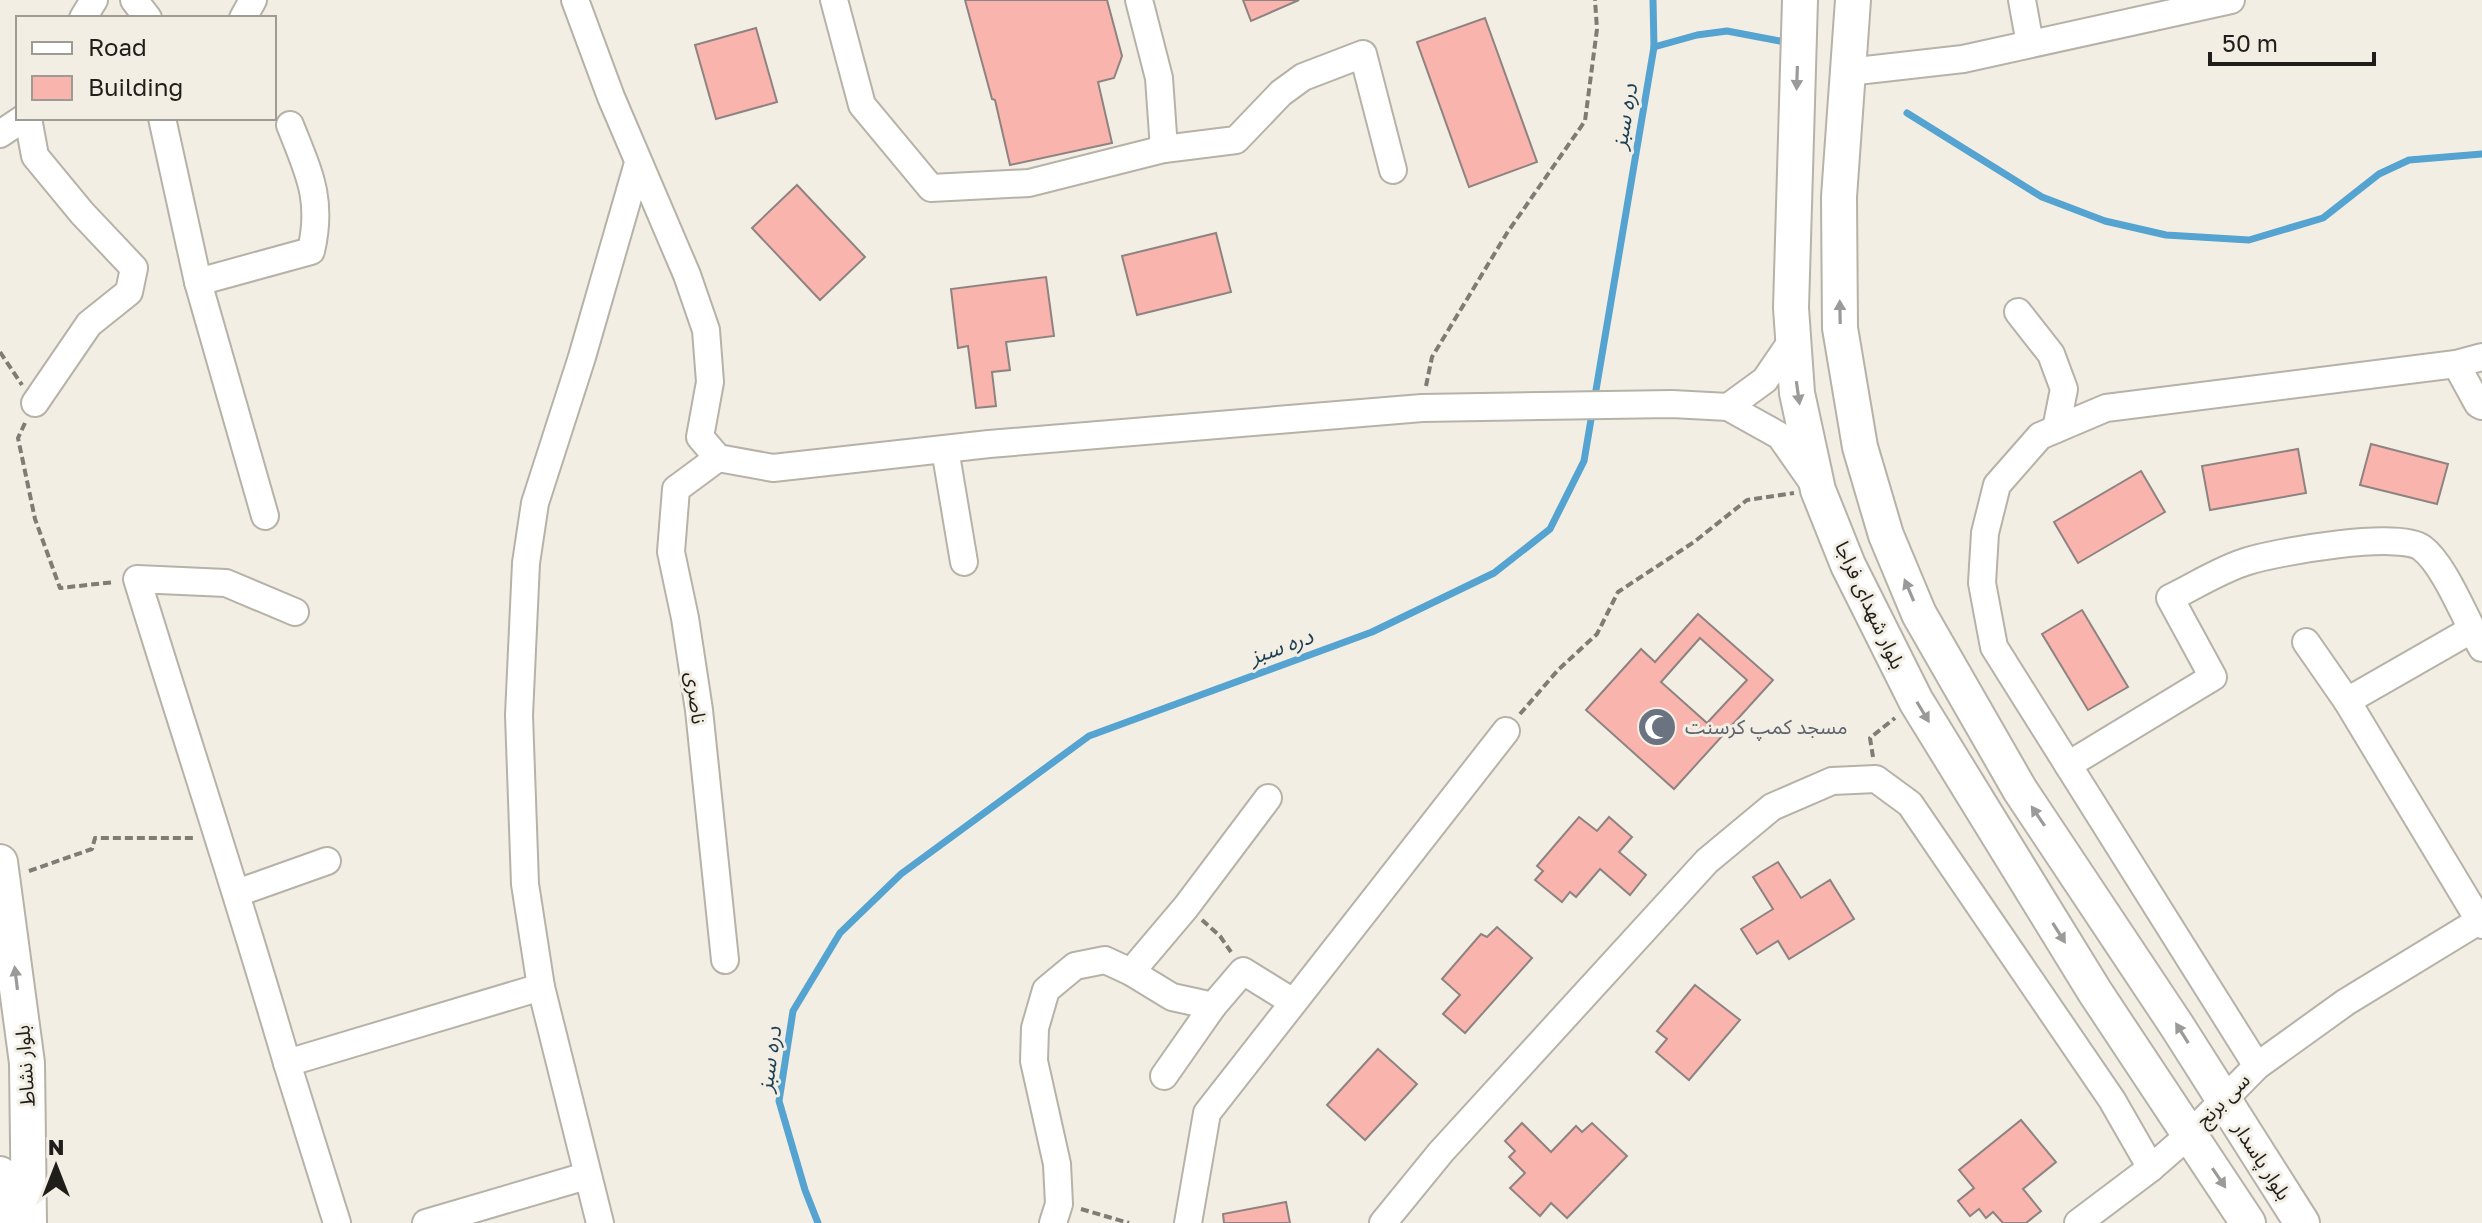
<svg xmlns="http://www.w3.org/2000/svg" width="2482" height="1223" font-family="'Golos Text','Noto Sans Arabic',sans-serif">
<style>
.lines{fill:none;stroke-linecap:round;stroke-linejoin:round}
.stream{stroke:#55a3d0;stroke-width:7}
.building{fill:#f9b4ad;stroke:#8e8381;stroke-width:2;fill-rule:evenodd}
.minor-casing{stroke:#b6b2a8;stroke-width:30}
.major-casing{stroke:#b6b2a8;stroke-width:38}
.path{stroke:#7f7c75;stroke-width:4;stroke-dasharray:8 4;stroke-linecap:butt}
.minor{stroke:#fff;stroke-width:26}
.major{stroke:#fff;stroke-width:34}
.oneway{fill:#9a9a98}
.labels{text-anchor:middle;stroke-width:6;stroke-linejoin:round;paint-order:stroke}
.street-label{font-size:20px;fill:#1f1e1a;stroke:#f2eee4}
.worship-label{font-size:20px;fill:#5b616d;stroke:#f2eee4;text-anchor:start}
.water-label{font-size:22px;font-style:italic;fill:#1d3f53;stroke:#f2eee4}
</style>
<rect width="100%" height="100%" fill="#f2eee4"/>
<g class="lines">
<!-- stream -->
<g class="stream">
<path d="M1654 47 1697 35 1727 31 1780 41"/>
<path d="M1907 113 2042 197 2105 221 2166 235 2249 240 2323 218 2379 174 2409 160 2482 154"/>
<path d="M818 1223 805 1190 779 1101 793 1011 840 933 901 874 1089 736 1372 632 1494 573 1550 529 1584 461 1654 47 1653 0"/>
</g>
</g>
<!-- building -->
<g class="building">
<path d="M965 0H1107L1122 56 1114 78 1098 82 1112 143 1010 165 995 100 992 99Z"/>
<path d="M1243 0H1299L1251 21Z"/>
<path d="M1485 18 1537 162 1469 187 1417 42Z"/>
<path d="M756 28 777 102 716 119 695 45Z"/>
<path d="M797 185 865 257 820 300 752 228Z"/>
<path d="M1216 233 1231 292 1137 315 1122 256Z"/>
<path d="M1046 277 1054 336 1006 342 1010 370 992 372 996 406 976 408 968 346 958 348 951 289Z"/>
<path d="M2371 444 2448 464 2437 504 2360 485Z"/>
<path d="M2298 449 2306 493 2210 510 2202 466Z"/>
<path d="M2141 471 2165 512 2078 563 2054 522Z"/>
<path d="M2082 610 2128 687 2088 710 2042 634Z"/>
<path d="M1698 614 1773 680 1674 789 1586 710 1641 649 1655 662ZM1700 638 1747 680 1707 723 1661 682Z"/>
<path d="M1579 817 1597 831 1609 817 1632 837 1619 852 1646 875 1630 895 1600 869 1576 897 1570 892 1562 902 1535 880 1543 871 1537 866Z"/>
<path d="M1778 862 1801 898 1830 880 1854 919 1789 959 1778 941 1757 954 1741 929 1773 909 1753 877Z"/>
<path d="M1497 927 1532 958 1465 1033 1443 1014 1460 995 1442 979 1481 934 1487 937Z"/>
<path d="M1695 985 1740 1020 1689 1080 1656 1052 1667 1039 1657 1031Z"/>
<path d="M1378 1049 1417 1084 1365 1140 1327 1105Z"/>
<path d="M2021 1120 2056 1162 2023 1189 2041 1211 2026 1223H2003L1993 1212 1986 1218 1979 1209 1970 1216 1958 1201 1974 1188 1959 1170Z"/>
<path d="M1522 1123 1551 1152 1576 1126 1582 1132 1592 1123 1627 1156 1567 1218 1551 1203 1540 1216 1510 1188 1525 1173 1509 1157 1515 1151 1505 1141Z"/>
<path d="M1286 1202 1290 1223H1224L1223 1214Z"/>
</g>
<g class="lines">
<!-- minor casing -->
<g class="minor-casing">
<g id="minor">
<path d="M134 0 148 18"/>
<path d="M575 0 611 97 687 275 706 330 710 382 700 437 718 458 773 468 989 444 1422 408 1672 404 1728 407"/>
<path d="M834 0 862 105 931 188 1029 183 1164 149 1236 140 1281 93 1303 77 1363 54 1393 170"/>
<path d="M1139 0 1159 78 1164 149"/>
<path d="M2022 0 2030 44"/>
<path d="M83 18 94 0"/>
<path d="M243 18 253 0"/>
<path d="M1848 72 1963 59 2231 0"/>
<path d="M28 118 35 156 82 213 134 268 129 292 89 324 35 403"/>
<path d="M162 118 198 282 265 516"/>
<path d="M0 134 24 118"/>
<path d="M198 282 311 251C323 199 309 173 290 125"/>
<path d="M2018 312 2051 354 2064 389 2056 429"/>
<path d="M1793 339 1765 380 1728 407 1780 436 1813 483"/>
<path d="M2456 364 2478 404 2482 406"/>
<path d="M945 449 964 562"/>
<path d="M718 458 676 489 671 552 685 618 699 710 725 960"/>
<path d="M2306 642 2347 701 2482 925"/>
<path d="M2347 701 2471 630"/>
<path d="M2068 765 2213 677 2170 598C2195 586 2221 569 2248 561 2277 552 2400 530 2422 548 2445 565 2466 621 2482 648"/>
<path d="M237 893 327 861"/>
<path d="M1131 972 1186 907 1268 798"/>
<path d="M287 1063C240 901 187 741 137 579L226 583 295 612"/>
<path d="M2257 1066 1994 647 1982 583 1985 533 1997 485 2040 436 2106 408 2456 364 2482 357"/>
<path d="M1164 1076 1213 1006"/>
<path d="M337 1223 287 1063 541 987"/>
<path d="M426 1223 586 1176"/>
<path d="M600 1223 541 987 525 884 519 715 526 563 535 503 582 357 638 163"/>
<path d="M1053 1223 1059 1204 1057 1164 1034 1061 1035 1028 1046 990 1075 966 1105 960 1131 972 1172 997 1213 1006 1243 971 1293 1002"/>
<path d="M1188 1223 1207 1113 1506 731"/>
<path d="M1383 1223 1441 1152 1707 861 1772 807 1832 781 1876 779 1910 804 2112 1100 2151 1168"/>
<path d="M2078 1223 2151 1168 2189 1135 2257 1066 2346 1002 2482 919"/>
</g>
</g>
<!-- major casing -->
<g class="major-casing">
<g id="major">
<path d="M1800 0 1791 308 1797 393 1818 490 1848 565 1916 701 2095 992 2248 1223"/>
<path d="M1853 0 1839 197 1840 328 1860 447 1886 535 1919 614 2020 790 2177 1026 2302 1223"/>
<path d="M0 862 27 1063 29 1223"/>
<path d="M0 1174 5 1223"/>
</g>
</g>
<!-- path -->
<g class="path">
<path d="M0 352 22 385"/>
<path d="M1426 386 1432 357 1507 233 1585 121 1597 29 1595 0"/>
<path d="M25 423 18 438 35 519 60 588 115 582"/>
<path d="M1520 714 1558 670 1597 634 1618 592 1694 542 1747 500 1794 493"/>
<path d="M1873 757 1870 738 1895 718"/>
<path d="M29 871 92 849 95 838H196"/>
<path d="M1202 920 1220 936 1231 952"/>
<path d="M1081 1209 1129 1223"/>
</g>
<!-- minor -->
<use href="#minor" class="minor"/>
<!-- major -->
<use href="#major" class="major"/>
</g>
<!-- one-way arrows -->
<defs><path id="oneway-solid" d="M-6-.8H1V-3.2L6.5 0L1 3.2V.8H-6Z" transform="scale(2)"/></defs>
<g class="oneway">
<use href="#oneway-solid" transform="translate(1797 78) rotate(92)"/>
<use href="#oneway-solid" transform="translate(1840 312) rotate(-91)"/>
<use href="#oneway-solid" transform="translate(1798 393) rotate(82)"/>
<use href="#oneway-solid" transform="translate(1909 590) rotate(-113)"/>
<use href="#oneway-solid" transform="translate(1923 712) rotate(59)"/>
<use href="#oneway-solid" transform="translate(2038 816) rotate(-124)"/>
<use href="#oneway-solid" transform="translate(2059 933) rotate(58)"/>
<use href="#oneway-solid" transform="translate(16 978) rotate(-97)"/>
<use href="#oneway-solid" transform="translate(2182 1033) rotate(-122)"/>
<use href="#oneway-solid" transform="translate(2219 1178) rotate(56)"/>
</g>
<!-- icons -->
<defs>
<g id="mosque-disc" transform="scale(2)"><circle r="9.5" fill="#6b7280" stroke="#f2eee4"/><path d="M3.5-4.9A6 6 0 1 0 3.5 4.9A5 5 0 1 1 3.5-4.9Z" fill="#fff"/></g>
</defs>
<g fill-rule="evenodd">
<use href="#mosque-disc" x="1657" y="727"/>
</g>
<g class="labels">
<!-- street labels -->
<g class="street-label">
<text transform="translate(1870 605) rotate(65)" y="7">بلوار شهدای فراجا</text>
<text transform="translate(696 698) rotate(83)" y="7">ناصری</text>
<text transform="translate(25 1066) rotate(-94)" y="7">بلوار نشاط</text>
<text transform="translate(2223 1100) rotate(-45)" y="7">سی برنج</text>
<text transform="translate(2262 1161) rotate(57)" y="7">بلوار پاسدار</text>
</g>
<!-- worship labels -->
<g class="worship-label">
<text x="1685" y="734">مسجد کمپ کرسنت</text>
</g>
<!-- water labels -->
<g class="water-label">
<text transform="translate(1624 116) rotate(-80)" y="8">دره سبز</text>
<text transform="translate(1281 646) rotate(-20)" y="8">دره سبز</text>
<text transform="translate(769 1059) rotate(-82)" y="8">دره سبز</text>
</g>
</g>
<!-- legend -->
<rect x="16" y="16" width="260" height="104" fill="#f2eee4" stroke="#9e9b93" stroke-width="2"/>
<rect x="32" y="42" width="40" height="12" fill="#ffffff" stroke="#9e9b93" stroke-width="2"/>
<text x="88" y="56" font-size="24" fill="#1f1e1a">Road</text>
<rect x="32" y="76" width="40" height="24" fill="#f9b4ad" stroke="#9e9b93" stroke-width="2"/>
<text x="88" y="96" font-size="24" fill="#1f1e1a">Building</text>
<!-- north arrow -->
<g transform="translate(56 1167)" stroke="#f2eee4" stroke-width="6" paint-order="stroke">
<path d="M0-6L14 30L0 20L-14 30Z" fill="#1f1e1a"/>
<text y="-12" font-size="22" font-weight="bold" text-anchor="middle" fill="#1f1e1a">N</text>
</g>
<!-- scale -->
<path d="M2210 52v12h164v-12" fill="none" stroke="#1f1e1a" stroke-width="4"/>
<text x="2222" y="52" font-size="24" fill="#1f1e1a" stroke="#f2eee4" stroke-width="6" paint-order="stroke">50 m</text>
</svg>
